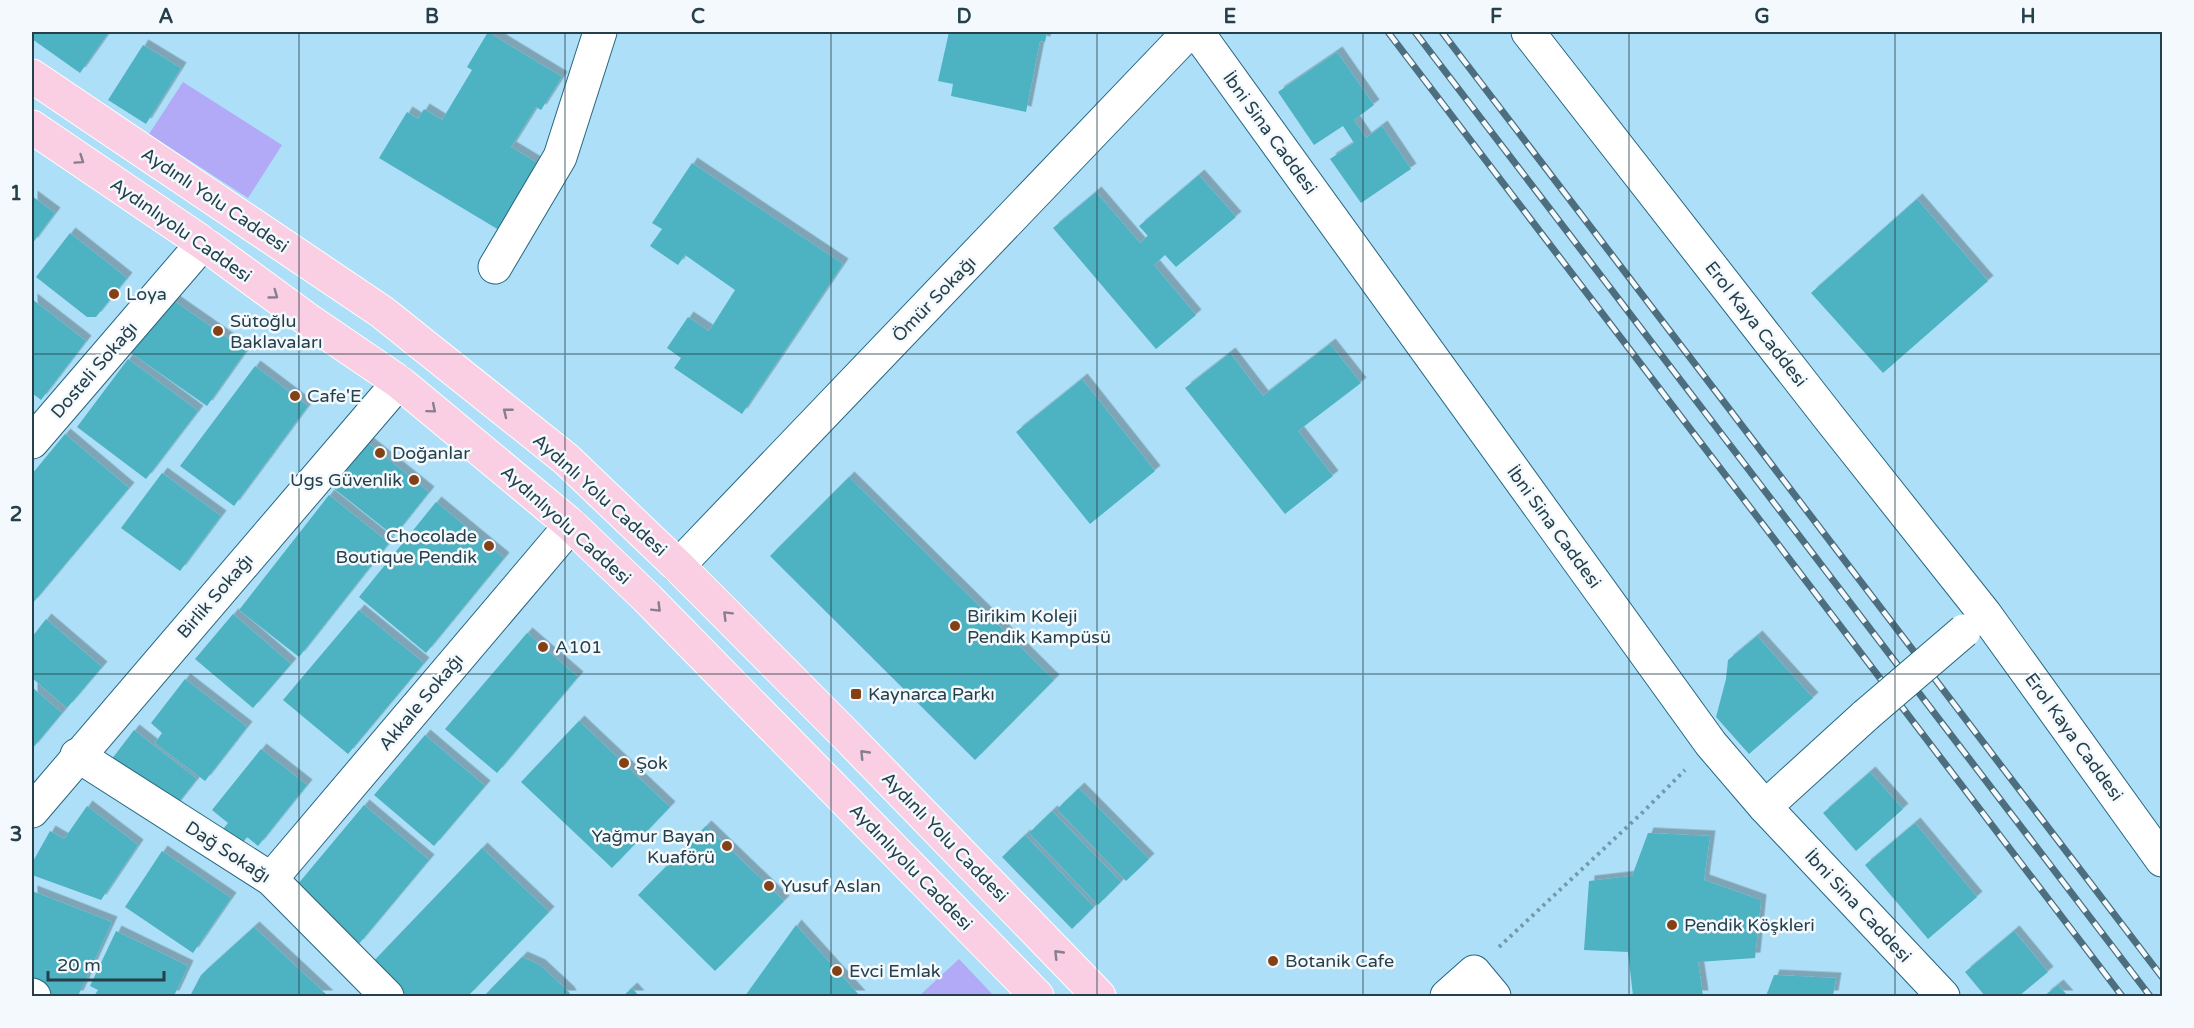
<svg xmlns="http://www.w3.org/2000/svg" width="2194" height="1028" font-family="'Varela Round',sans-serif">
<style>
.green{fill:#b2a9f7}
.building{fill:#4eb2c1;filter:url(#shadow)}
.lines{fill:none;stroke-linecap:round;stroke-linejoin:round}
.minor-casing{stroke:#256681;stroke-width:35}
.major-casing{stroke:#fff;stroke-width:35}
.path{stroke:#729aad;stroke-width:4;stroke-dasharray:3 4.5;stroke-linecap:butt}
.minor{stroke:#fff;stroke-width:33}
.major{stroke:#facee3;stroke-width:33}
.rail-casing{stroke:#4d6e7e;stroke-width:7}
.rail{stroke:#f3f9fc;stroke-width:4.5;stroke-dasharray:14;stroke-linecap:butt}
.minor-bridge-casing{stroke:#256681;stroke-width:35;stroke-linecap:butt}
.minor-bridge{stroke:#fff;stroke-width:33}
.oneway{stroke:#857f8f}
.grid{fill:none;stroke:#253f4b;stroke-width:1.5;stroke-opacity:0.55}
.poi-dot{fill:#854116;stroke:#f3f9fc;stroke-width:2}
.labels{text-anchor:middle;stroke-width:5;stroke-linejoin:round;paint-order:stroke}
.street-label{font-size:18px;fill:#253f4b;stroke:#f3f9fc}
.poi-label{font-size:18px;fill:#253f4b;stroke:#f3f9fc;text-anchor:start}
.neatline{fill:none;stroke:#253f4b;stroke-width:2}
.grid-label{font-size:20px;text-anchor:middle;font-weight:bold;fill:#253f4b}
</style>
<defs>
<filter id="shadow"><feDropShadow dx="5.5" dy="-5.5" stdDeviation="0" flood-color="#0004"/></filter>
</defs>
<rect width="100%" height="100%" fill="#ade0f8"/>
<!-- green -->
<g class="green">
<path d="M183 82 282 145 248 198 149 134Z"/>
<path d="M959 959 994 996H919Z"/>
</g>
<!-- building -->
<g class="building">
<path d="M32 32H109L80 73 32 39Z"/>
<path d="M488 32 562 77 541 110 536 107 511 147 544 167 504 233 379 158 407 112 418 119 424 109 442 120 472 70 467 67Z"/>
<path d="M949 32H1047L1045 42 1040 41 1026 112 951 96 953 84 938 81Z"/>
<path d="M143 45 181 68 146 124 108 100Z"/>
<path d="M1337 52 1374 105 1354 120 1366 138 1382 126 1411 169 1361 203 1330 159 1354 143 1343 126 1314 145 1278 92Z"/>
<path d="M692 163 843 264 742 414 674 368 681 358 667 348 688 317 709 331 735 290 685 255 678 265 650 246 662 229 652 223Z"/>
<path d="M1199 175 1236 217 1176 267 1165 255 1154 265 1196 315 1156 349 1053 228 1096 192 1140 243 1148 236 1139 226Z"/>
<path d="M32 196 55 213 32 244Z"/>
<path d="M1917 199 1988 281 1883 373 1811 293Z"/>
<path d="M70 233 127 278 96 317H87L36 277Z"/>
<path d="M170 298 246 351 207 406 131 353Z"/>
<path d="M32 299 86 341 41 400 32 393Z"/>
<path d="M1330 344 1361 383 1298 431 1333 476 1285 514 1185 388 1230 353 1263 396Z"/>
<path d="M128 359 198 411 146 479 77 427Z"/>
<path d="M255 366 308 406 234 506 180 466Z"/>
<path d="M1082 379 1155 471 1090 524 1016 432Z"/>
<path d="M65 434 129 488 32 604V474Z"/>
<path d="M367 442 429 492 394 536 332 487Z"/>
<path d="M162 473 221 516 180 571 121 528Z"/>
<path d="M849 477 1054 680 975 760 770 556Z"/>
<path d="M329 495 389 543 299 657 239 610Z"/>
<path d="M436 502 504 558 426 653 359 597Z"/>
<path d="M359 610 424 663 348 754 283 700Z"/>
<path d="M233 614 291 664 253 708 195 659Z"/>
<path d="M46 619 102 667 67 708 32 678V637Z"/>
<path d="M527 633 578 677 497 773 445 729Z"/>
<path d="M1757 636 1813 698 1749 754 1716 717 1726 679 1728 660Z"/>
<path d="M185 679 247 727 205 781 155 743 162 733 151 723Z"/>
<path d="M32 687 62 713 32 749Z"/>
<path d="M579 721 670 807 612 868 521 782Z"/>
<path d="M134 730 197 779 171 812 108 764Z"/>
<path d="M425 735 485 786 434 846 374 795Z"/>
<path d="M261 749 307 785 258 846 247 837 242 844 223 829 228 823 212 810Z"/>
<path d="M1870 772 1903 809 1856 851 1823 813Z"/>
<path d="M1079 788 1149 859 1126 881 1057 809Z"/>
<path d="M364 805 429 860 358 945 293 890Z"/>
<path d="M87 806 138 845 101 900 32 875V863L50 831 64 839Z"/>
<path d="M1052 811 1121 882 1098 905 1029 833Z"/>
<path d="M1915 823 1977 897 1928 939 1865 865Z"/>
<path d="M706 826 784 901 715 971 638 895Z"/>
<path d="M1648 833 1710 836 1704 880 1761 900 1755 958 1698 962 1703 996H1633L1628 952 1584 950 1589 881 1632 876Z"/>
<path d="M1025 835 1094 907 1072 929 1002 857Z"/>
<path d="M482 848 549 912 468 996H403L370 965Z"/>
<path d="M162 851 231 898 193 953 125 907Z"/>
<path d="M32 891 112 922 78 996H55L32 985Z"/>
<path d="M796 925 860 996H745Z"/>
<path d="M254 927 328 996H190L201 975Z"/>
<path d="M116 931 188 966 174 996H94L98 990 90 986Z"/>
<path d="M2014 931 2048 972 2019 996H1985L1965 972Z"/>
<path d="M522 957 540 965 569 992 571 996H484Z"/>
<path d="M1774 975 1836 978 1833 996H1766Z"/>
<path d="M2058 985 2068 996H2044Z"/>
<path d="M632 988 639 996H623Z"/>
</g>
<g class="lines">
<!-- minor casing -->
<g class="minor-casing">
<g id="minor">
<path d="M1197 32 1711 744 1765 807 1943 996"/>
<path d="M1528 32 1831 420 1985 614 2162 860"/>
<path d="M495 267 560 157 600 32"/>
<path d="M32 442 203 243"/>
<path d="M678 566 1189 32"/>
<path d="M77 755 271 879 387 996"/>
<path d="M1765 807 1866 715"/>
<path d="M32 811 399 382"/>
<path d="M271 879 571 525"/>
<path d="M32 995 34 996"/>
<path d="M1447 996 1474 972 1494 996"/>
</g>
</g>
<!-- major casing -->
<g class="major-casing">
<g id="major">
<path d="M32 76 382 312 566 459 678 566 845 734 1099 996"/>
<path d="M32 127 203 243 311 322 399 382 571 525 647 598 1037 996"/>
</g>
</g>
<!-- path -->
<path class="path" d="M1499 947 1643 812 1685 770"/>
<!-- minor -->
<use href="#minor" class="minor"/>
<!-- major -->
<use href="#major" class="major"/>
<!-- rail casing -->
<g class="rail-casing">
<g id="rail">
<path d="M1388 32 2122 996"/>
<path d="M1415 32 2150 996"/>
<path d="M1442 32 2162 977"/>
</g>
</g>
<!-- rail -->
<use href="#rail" class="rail"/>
<!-- minor-bridge casing -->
<g class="minor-bridge-casing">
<path id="minor-bridge" d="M1866 715 1964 631"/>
</g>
<!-- minor-bridge -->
<use href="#minor-bridge" class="minor-bridge"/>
</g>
<!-- one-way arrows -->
<defs><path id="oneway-chevron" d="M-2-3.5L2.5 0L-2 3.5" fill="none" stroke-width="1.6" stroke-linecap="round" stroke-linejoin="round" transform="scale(1.5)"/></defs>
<g class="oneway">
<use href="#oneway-chevron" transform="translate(80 160) rotate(34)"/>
<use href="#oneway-chevron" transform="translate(274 295) rotate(36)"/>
<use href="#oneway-chevron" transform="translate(432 409) rotate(40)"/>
<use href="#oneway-chevron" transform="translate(507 412) rotate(-141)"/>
<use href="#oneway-chevron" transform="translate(657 608) rotate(45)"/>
<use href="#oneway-chevron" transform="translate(727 615) rotate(-135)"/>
<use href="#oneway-chevron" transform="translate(864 754) rotate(-134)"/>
<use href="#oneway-chevron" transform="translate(1058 954) rotate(-134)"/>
</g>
<!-- grid -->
<path class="grid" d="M299 32V996M565 32V996M831 32V996M1097 32V996M1363 32V996M1629 32V996M1895 32V996M32 354H2162M32 674H2162"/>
<!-- markers -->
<g class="poi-dot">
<circle cx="114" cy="294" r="6"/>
<circle cx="218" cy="331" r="6"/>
<circle cx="295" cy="396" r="6"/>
<circle cx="380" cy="453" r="6"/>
<circle cx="414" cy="480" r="6"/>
<circle cx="489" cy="546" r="6"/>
<circle cx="955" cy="626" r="6"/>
<circle cx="543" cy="647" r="6"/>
<rect x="850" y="688" width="12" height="12" rx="3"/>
<circle cx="624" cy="763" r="6"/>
<circle cx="727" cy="846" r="6"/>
<circle cx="769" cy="886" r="6"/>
<circle cx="1672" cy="925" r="6"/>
<circle cx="1273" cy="961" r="6"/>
<circle cx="837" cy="971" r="6"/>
</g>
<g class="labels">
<!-- street labels -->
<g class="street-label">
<text transform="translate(1270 133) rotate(54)" y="6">İbni Sina Caddesi</text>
<text transform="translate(215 200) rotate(34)" y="6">Aydınlı Yolu Caddesi</text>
<text transform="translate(181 230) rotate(35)" y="6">Aydınlıyolu Caddesi</text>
<text transform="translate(934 299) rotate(-46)" y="6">Ömür Sokağı</text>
<text transform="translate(1756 324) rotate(52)" y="6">Erol Kaya Caddesi</text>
<text transform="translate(94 370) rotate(-49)" y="6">Dosteli Sokağı</text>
<text transform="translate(600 495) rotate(42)" y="6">Aydınlı Yolu Caddesi</text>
<text transform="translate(566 525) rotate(42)" y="6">Aydınlıyolu Caddesi</text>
<text transform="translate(1554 527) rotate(54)" y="6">İbni Sina Caddesi</text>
<text transform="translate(215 596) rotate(-49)" y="6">Birlik Sokağı</text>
<text transform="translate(421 702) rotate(-50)" y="6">Akkale Sokağı</text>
<text transform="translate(2074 737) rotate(54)" y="6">Erol Kaya Caddesi</text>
<text transform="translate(945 837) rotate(46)" y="6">Aydınlı Yolu Caddesi</text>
<text transform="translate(228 852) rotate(33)" y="6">Dağ Sokağı</text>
<text transform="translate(911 867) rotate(46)" y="6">Aydınlıyolu Caddesi</text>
<text transform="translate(1858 906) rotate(47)" y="6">İbni Sina Caddesi</text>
</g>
<!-- poi labels -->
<g class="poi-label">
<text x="126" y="300">Loya</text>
<text x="230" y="327">Sütoğlu<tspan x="230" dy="21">Baklavaları</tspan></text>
<text x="307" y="402">Cafe'E</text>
<text x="392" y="459">Doğanlar</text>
<text x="402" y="486" text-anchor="end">Ugs Güvenlik</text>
<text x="477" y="542" text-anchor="end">Chocolade<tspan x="477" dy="21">Boutique Pendik</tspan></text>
<text x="967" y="622">Birikim Koleji<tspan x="967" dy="21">Pendik Kampüsü</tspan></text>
<text x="555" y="653">A101</text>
<text x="868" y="700">Kaynarca Parkı</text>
<text x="636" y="769">Şok</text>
<text x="715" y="842" text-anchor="end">Yağmur Bayan<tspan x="715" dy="21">Kuaförü</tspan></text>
<text x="781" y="892">Yusuf Aslan</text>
<text x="1684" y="931">Pendik Köşkleri</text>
<text x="1285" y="967">Botanik Cafe</text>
<text x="849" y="977">Evci Emlak</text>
</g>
</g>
<!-- border -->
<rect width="2194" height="1028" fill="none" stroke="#f3f9fc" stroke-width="66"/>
<!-- scale -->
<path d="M48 971v9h116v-9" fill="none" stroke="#253f4b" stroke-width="3"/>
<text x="57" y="971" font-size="18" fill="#253f4b" stroke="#f3f9fc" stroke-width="4.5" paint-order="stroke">20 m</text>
<rect x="33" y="33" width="2128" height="962" class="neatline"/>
<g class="grid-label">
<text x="166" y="23">A</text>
<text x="432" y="23">B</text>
<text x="698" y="23">C</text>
<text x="964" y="23">D</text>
<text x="1230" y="23">E</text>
<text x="1496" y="23">F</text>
<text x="1762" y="23">G</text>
<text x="2028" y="23">H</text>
<text x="16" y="200">1</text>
<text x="16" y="521">2</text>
<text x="16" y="841">3</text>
</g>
</svg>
